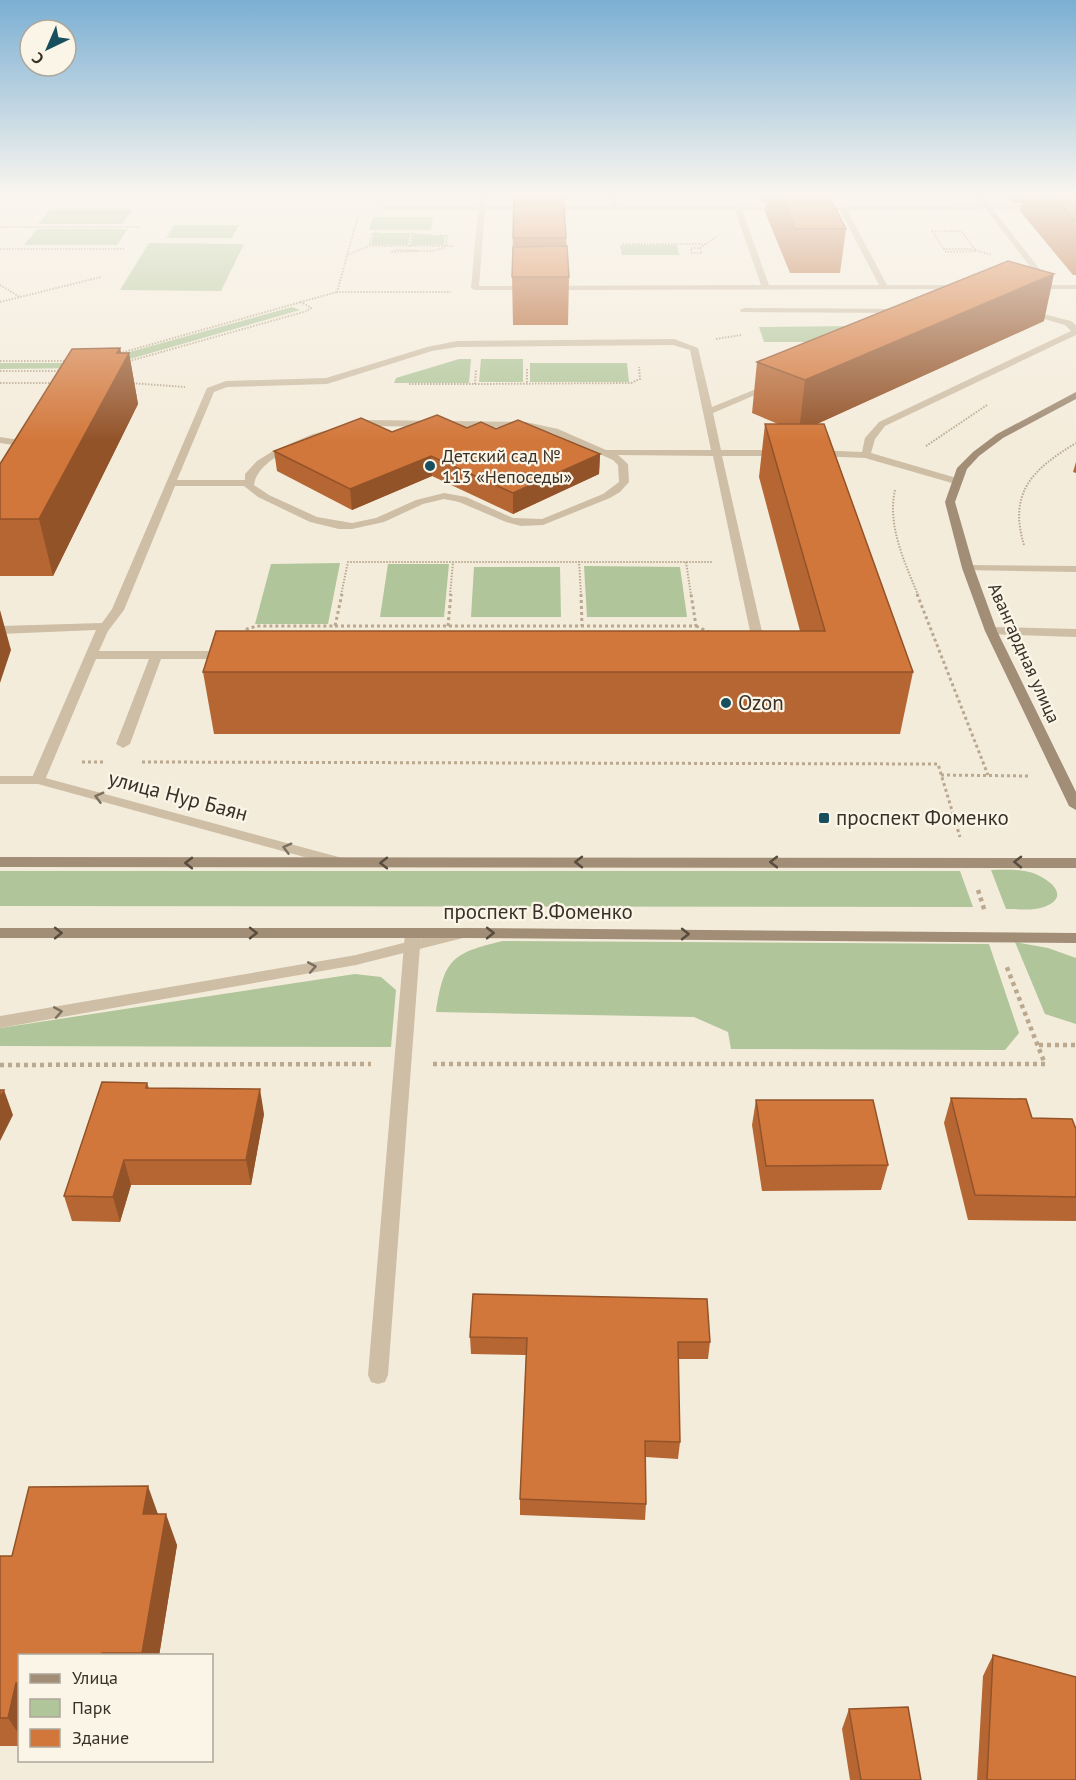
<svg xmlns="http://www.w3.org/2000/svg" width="1076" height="1780" font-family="'PT Sans',sans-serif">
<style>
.green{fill:#b0c599}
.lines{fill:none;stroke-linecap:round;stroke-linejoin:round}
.path-far2{stroke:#baa88f;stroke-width:2;stroke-dasharray:1.5 1.5;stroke-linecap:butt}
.path-far1{stroke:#baa88f;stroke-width:3;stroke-dasharray:3 3;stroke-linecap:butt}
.path{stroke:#baa88f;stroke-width:4.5;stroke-dasharray:4 4;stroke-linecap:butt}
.lane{fill:#cebea5;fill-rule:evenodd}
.street{fill:#cebea5;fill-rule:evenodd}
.secondary{fill:#a28d76;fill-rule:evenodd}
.wall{fill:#b56633}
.shaded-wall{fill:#935329}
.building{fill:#d2773b;stroke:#935329;stroke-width:1.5}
.oneway{stroke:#7c7060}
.oneway2{stroke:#584c3f}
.poi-dot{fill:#184f5f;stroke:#fbf5e8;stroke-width:2}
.labels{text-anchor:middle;stroke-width:4.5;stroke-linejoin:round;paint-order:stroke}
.far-poi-label{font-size:18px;fill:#393027;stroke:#fbf5e8;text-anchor:start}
.far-street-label{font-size:18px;fill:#393027;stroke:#fbf5e8}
.poi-label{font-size:21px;fill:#393027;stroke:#fbf5e8;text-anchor:start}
.street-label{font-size:21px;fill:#393027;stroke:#fbf5e8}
</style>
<rect width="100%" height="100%" fill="#f4ecdb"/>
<!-- green -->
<g class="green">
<path d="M51 209H133L122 224H38Z"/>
<path d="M373 217H433L431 230H369Z"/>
<path d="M174 225H239L232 238H166Z"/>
<path d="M37 229H128L117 245H24Z"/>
<path d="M374 233H410L408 245H371Z"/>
<path d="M413 233 445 236 444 245H411Z"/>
<path d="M149 243 244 244 221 291 120 290Z"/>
<path d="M620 245H677L679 255H622Z"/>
<path d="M292 307 300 310 123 361 115 356Z"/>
<path d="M855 326 816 342H764L759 327Z"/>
<path d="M459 359H471L469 383H394L396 378Z"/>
<path d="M481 359H523V382H479Z"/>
<path d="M0 363H89L93 368 0 369Z"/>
<path d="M530 363H627L629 382H530Z"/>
<path d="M340 563 328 624H255L271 564Z"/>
<path d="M388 564H449L444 617H380Z"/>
<path d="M584 566 680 567 687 617H587Z"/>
<path d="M474 567H560L561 617H471Z"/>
<path d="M991 870C1003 870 1017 869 1029 872 1046 876 1074 896 1044 907 1032 911 1018 909 1006 909Z"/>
<path d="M0 871H960L973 907 0 906Z"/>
<path d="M503 941 989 944 1019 1033 1005 1050 731 1049 728 1032 694 1017 436 1012C444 960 451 953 503 941Z"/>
<path d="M1015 942 1048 948 1076 958V1024L1045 1014Z"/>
<path d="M355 974 381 977 396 990 391 1047 0 1046V1028Z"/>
</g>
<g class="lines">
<!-- path-far2 -->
<g class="path-far2">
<path d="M216 198H362"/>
<path d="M358 216 337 292H451"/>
<path d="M0 227H140"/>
<path d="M932 231H961L976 251 946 252Z"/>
<path d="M377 232 372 234 369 246H454"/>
<path d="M440 235 447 236 446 246"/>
<path d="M623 244H705"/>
<path d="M410 246 412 232"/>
<path d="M691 248H700L702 253H692Z"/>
<path d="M700 248 716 237"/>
<path d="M0 249H124"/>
<path d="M943 249H973"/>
<path d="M975 250 992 255"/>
<path d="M417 251 392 252 395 250 431 251 445 248"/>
<path d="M347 255 369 246"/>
<path d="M0 285 20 297"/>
<path d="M0 302 101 277"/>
<path d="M716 339 741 335"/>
<path d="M117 354 301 302"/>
<path d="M0 361H68"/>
<path d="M126 362 307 311 311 308 301 302 337 292"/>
<path d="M527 369V384"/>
<path d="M0 371H62"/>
<path d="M0 383H53"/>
<path d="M130 383 185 387"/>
<path d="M409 384H475L476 370"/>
<path d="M475 384 631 383 640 379 639 367"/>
<path d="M926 446 987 405"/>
<path d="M895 490C887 526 905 563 918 595"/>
<path d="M1024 545C1008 492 1033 469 1076 443"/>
<path d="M579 561 581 595"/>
<path d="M686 562 691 595"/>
<path d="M341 595 348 562H713"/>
<path d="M450 595 453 562"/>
</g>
<!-- path-far1 -->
<g class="path-far1">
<path d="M581 594 582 626"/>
<path d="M917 594 988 775"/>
<path d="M335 626H696L691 594"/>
<path d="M448 626 451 594"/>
<path d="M696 626 709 632"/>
<path d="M243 635 247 629 257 626H335L342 594"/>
<path d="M82 762H104"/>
<path d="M142 762 938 764 960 837"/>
<path d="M941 775 1030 776"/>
</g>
<!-- path -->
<g class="path">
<path d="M978 890 985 912"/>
<path d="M1039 1045H1076"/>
<path d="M433 1064H1045L1006 965"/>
<path d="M0 1065 371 1064"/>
</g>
<!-- lane -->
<g class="lane">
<path d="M0 192H197L183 196H0Z"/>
<path d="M480 192H486L485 206H611L610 192H616L618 206 787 207 785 210H742L769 285H879L840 210H815L813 207 983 205 973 192H980L990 205H1076V209H993L1052 285H1076V289H1030V285H1044L986 209 847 210 887 285H964L965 287 961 289 475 290 471 288 478 210H383L380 208 383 206H478ZM485 210H735L761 285 479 286Z"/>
<path d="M744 308 904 309 908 311 904 313 741 312 740 310Z"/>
<path d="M1024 309 1071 321 1076 325V335L885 426 875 439 871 453 960 479V483H952L865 458 816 456 811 453 816 450 862 452 865 438 879 422 1071 331 1065 325 1024 313Z"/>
<path d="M674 339 698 348 712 407 768 384 776 386 713 413 721 450H783L788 453 783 456H722L763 636 755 650H747L745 647 751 636 713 456 618 455 628 464 629 482 620 492 610 498 543 525 521 526 506 522 459 502 444 499 423 504 384 522 352 529H339L310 522 258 497 244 486H175L124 610 108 631 99 651H228L234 655 228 659H161L130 744 123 748 116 744 149 659H96L45 780 38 784 31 780 96 630 0 634V626L102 623 112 609 207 388 226 381 326 378 427 347 457 341ZM673 345 690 350 711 450H606L558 429 526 422 366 420 313 434 273 451 257 461 245 474V480H177L214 392 227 387 327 384 432 351 457 347ZM366 426 526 428 552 433 613 460 618 465 619 482 603 494 542 519 513 518 466 497 444 493 416 500 376 518 352 523 317 517 269 495 254 485C259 450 336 432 366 426Z"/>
<path d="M0 437 20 440 28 449 5 487 0 490V479L18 449 14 445 0 443Z"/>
<path d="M968 565 1076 566V572L964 570V566Z"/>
<path d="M991 627 1076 629V637L987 634V628Z"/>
<path d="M413 928 418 929 421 933 388 1375 385 1382 378 1384 371 1382 368 1375 405 933 408 929Z"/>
</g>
<!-- street -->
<g class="street">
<path d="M0 776H38L346 859 348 862 341 867 38 784H0Z"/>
<path d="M462 928 467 929 470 933 467 937 356 965 0 1028V1016L356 955Z"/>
</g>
<!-- secondary -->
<g class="secondary">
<path d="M1076 392V399L1003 438 979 456 967 469 955 502 974 568 997 631 1076 792V810L1069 806 985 631 962 568 945 502 957 468 973 452 997 434Z"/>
<path d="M0 857 1076 858V868L0 867Z"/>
<path d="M0 928H465L1076 933V943L465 938H0Z"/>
</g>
</g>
<!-- wall -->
<g class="wall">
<path d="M514 192 566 238 569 277 568 325H513L512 277Z"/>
<path d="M757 192H827L846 229 840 273H790L765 212 766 203H762Z"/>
<path d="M1001 192H1076V275H1073L1020 211 1022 203H1013L1006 193H1002Z"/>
<path d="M1044 321 817 424 913 672 900 734H214L203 672 800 631 759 477 765 424H778L752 413 757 362Z"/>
<path d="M120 348 121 353H129L138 404 53 576H0V464Z"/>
<path d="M467 428 496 429 600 454 599 474 513 514 432 476 352 510 277 471 274 451 392 432Z"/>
<path d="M1076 462V473L1073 472Z"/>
<path d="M147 1083 149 1088 264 1114 251 1185H131L120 1222 72 1221 64 1196Z"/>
<path d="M951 1098 1076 1129V1221L968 1220 944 1123Z"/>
<path d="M756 1100 888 1165 881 1190 762 1191 752 1125Z"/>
<path d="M470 1337 710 1342 708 1359H678L680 1442 678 1459 646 1457V1504L645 1520 520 1515V1499L526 1355 471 1354Z"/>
<path d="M158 1514 177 1545 159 1656H20V1746H0V1556H12Z"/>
<path d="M993 1655 1076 1780H977L983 1676Z"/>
<path d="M849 1709 921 1780H850L842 1729Z"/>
</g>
<!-- shaded-wall -->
<g class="shaded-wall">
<path d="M1054 274 1044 321 799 432 805 380Z"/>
<path d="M120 348 123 364 129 353 138 404 53 576 39 519Z"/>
<path d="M600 454 599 474 513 514V493Z"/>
<path d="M431 456 432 476 352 510 350 489Z"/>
<path d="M0 610 11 650 0 683Z"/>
<path d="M260 1089 264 1114 251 1185 246 1160Z"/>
<path d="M4 1090 13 1115 0 1141V1098Z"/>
<path d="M124 1160 131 1185 120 1222 113 1197Z"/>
<path d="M148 1486 159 1517 143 1514Z"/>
<path d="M166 1514 177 1545 159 1656H143L142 1653Z"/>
<path d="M16 1683 20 1689V1736L8 1718Z"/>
</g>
<!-- building -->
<g class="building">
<path d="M514 192H563L566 238H513Z"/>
<path d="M779 192H827L846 229H795Z"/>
<path d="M1049 192H1076V222Z"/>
<path d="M567 246 569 277H512L513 247Z"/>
<path d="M1008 261 1054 274 805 380 757 362Z"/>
<path d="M120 348 117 353H129L39 519H0V464L72 349Z"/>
<path d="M437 415 467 428 481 422 496 429 518 420 600 454 513 493 431 456 350 489 274 451 361 418 392 432Z"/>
<path d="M765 424H824L913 672H203L216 631H825Z"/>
<path d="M102 1082 147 1083 146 1088 260 1089 246 1160H124L113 1197 64 1196Z"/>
<path d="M0 1090H4L0 1098Z"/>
<path d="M951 1098 1026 1099 1032 1118 1072 1119 1076 1129V1197L975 1195Z"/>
<path d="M756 1100H873L888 1165 766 1166Z"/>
<path d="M473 1294 707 1299 710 1342H678L680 1442 645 1441 646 1504 520 1499 527 1338 470 1337Z"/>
<path d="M148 1486 143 1514H166L142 1653H102L101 1656H20V1683H16L8 1718H0V1556H12L29 1487Z"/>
<path d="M993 1655 1076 1677V1780H987Z"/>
<path d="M908 1707 921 1780H861L849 1709Z"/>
</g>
<!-- one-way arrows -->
<defs><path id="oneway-chevron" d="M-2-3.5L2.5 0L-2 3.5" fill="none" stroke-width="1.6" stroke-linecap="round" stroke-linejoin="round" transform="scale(1.5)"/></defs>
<g class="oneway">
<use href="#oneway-chevron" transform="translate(99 797) rotate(-165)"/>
<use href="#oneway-chevron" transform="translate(287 848) rotate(-165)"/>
<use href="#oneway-chevron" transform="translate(312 967) rotate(-10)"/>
<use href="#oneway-chevron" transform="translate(58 1012) rotate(-10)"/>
</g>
<g class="oneway2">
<use href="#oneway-chevron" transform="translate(579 862) rotate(180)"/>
<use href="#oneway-chevron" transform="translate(774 862) rotate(180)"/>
<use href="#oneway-chevron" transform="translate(1018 862) rotate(-179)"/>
<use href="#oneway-chevron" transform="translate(189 863) rotate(-180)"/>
<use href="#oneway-chevron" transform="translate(384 863) rotate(180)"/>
<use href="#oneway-chevron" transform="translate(58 933)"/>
<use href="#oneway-chevron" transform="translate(253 933)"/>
<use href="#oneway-chevron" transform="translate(490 933)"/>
<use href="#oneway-chevron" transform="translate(685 934)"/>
</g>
<!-- sky -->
<linearGradient id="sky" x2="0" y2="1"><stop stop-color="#7bafd3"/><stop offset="0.44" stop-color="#faf6ef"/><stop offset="1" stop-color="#faf6ef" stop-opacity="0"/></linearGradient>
<rect width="1076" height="441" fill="url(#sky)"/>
<!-- markers -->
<g class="poi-dot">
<circle cx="430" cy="466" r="6"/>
<circle cx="726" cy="703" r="6"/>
<rect x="818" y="812" width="12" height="12" rx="3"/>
</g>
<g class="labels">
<!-- far-poi labels -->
<g class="far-poi-label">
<text x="442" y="462">Детский сад №<tspan x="442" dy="21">113 «Непоседы»</tspan></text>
</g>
<!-- far-street labels -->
<g class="far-street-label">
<text transform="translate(1024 653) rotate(66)" y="6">Авангардная улица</text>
</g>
<!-- poi labels -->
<g class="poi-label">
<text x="738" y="710">Ozon</text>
<text x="836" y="825">проспект Фоменко</text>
</g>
<!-- street labels -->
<g class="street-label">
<text transform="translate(178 796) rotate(15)" y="7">улица Нур Баян</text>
<text x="538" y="919">проспект В.Фоменко</text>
</g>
</g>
<!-- legend -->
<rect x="18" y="1654" width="195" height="108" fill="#fbf5e8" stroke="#ada69b" stroke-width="1.5"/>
<rect x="30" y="1674" width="30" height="9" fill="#a28d76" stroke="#ada69b" stroke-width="1.5"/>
<text x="72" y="1684" font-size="18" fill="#393027">Улица</text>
<rect x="30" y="1699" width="30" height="18" fill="#b0c599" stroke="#ada69b" stroke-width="1.5"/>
<text x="72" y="1714" font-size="18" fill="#393027">Парк</text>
<rect x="30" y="1729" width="30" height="18" fill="#d2773b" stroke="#ada69b" stroke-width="1.5"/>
<text x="72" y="1744" font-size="18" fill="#393027">Здание</text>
<!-- north arrow -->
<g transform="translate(48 48) rotate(224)"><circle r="28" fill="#fbf5e8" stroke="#ada69b" stroke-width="1.5"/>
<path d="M0-4.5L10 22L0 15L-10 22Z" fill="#184f5f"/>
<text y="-9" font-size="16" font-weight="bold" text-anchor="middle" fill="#393027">С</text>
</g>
</svg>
